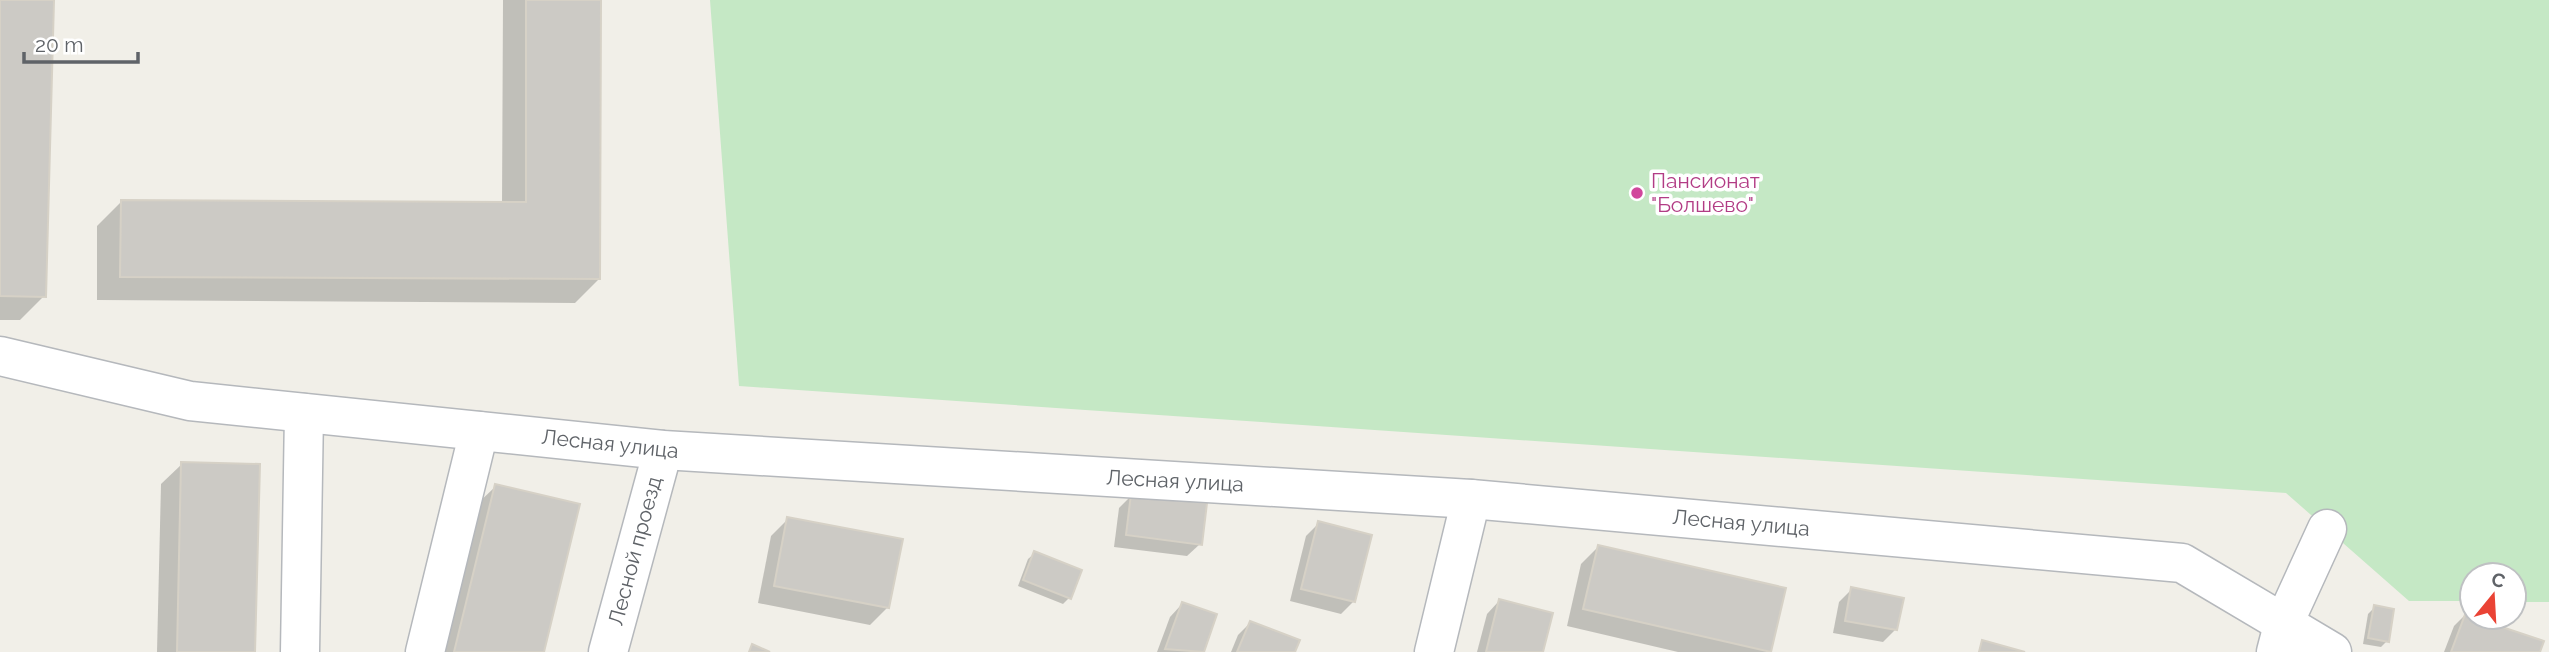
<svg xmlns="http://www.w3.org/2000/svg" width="2549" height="652" font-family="Raleway,sans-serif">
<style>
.green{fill:#c5e8c5}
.shadow{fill:#0003}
.building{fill:#cccac5;stroke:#d6d1c6;stroke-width:2}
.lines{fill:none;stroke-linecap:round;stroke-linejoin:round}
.minor-casing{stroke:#b5b8bc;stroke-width:41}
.minor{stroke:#fff;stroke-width:38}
.hotel-dot{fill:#d1479c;stroke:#fff;stroke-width:2.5}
.labels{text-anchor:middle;stroke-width:7;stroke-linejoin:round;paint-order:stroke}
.hotel-label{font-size:21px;fill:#b23c85;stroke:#fff;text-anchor:start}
.street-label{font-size:21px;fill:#5f6368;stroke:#fff}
</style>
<rect width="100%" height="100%" fill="#f1efe8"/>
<!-- green -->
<path class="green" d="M710 0H2549V602H2514V575H2472V601H2409L2286 493 739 386Z"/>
<!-- shadow -->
<g class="shadow">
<path d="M0 0H52L44 296 20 320H0Z"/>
<path d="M503 0H600L599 279 575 303 97 300V226L121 202 502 204Z"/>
<path d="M182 464 253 652H157L161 484Z"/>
<path d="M496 486 542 652H440L475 506Z"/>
<path d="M1131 496 1200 544 1187 556 1114 547 1119 508Z"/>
<path d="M788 519 888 607 870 625 758 603 771 536Z"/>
<path d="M1319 523 1353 602 1341 614 1290 601 1306 536Z"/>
<path d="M1598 547 1770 652H1678L1567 626 1581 564Z"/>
<path d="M1035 553 1069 598 1063 604 1018 586 1028 559Z"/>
<path d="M1852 589 1896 629 1883 642 1833 633 1839 602Z"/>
<path d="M1499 601 1541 652H1477L1487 614Z"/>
<path d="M1182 604 1215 615 1202 652H1157L1170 617Z"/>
<path d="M2375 607 2387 641 2381 647 2363 644 2368 614Z"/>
<path d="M2466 614 2542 642 2538 652H2444L2454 626Z"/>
<path d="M1250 623 1293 652H1231L1238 635Z"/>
</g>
<!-- building -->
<g class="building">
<path d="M0 0H54L46 297 0 296Z"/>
<path d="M526 0H601L600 279 120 277 121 200 526 202Z"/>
<path d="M181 462 260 464 255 652H177Z"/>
<path d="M495 484 580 504 544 652H454Z"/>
<path d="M1131 494 1207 503 1202 545 1126 535Z"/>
<path d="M787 517 903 539 889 608 774 586Z"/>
<path d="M1318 521 1372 535 1355 602 1301 589Z"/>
<path d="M1598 545 1786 588 1771 652 1583 609Z"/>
<path d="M1034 551 1082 570 1071 599 1023 580Z"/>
<path d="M1851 587 1904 598 1897 630 1845 621Z"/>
<path d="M1499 599 1553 613 1543 652H1486Z"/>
<path d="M1182 602 1217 614 1204 652 1165 649Z"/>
<path d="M2374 605 2394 609 2389 642 2368 638Z"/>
<path d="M2466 612 2472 617 2544 641 2540 652H2451Z"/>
<path d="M1250 621 1300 640 1295 652H1237Z"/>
<path d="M1982 640 2025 652H1979Z"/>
<path d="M752 644 770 652H749Z"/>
</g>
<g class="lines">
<!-- minor casing -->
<g class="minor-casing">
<g id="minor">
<path d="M0 356 190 401 663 450 1471 499 2182 563 2332 652"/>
<path d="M300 652 304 413"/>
<path d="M425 652 479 431"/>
<path d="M608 652 663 450"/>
<path d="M1434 652 1471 499"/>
<path d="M2276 652 2283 625 2327 529"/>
</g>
</g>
<!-- minor -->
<use href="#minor" class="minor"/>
</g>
<!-- markers -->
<circle class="hotel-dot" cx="1637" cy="193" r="7"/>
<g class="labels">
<!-- hotel labels -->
<g class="hotel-label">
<text x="1651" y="188">Пансионат<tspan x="1651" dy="24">"Болшево"</tspan></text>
</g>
<!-- street labels -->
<g class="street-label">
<text transform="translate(610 444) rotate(6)" y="7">Лесная улица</text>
<text transform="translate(1175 481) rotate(3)" y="7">Лесная улица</text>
<text transform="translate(1741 523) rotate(5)" y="7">Лесная улица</text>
<text transform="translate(635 551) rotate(-75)" y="7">Лесной проезд</text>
</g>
</g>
<!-- north arrow -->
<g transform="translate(2493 596) rotate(18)"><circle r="33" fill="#ffffff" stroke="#bfc1c3" stroke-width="2"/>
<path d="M0-5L12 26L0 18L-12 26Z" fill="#ea4335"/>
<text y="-10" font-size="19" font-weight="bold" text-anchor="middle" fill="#5f6368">С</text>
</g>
<!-- scale -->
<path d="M24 52v10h114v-10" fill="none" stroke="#5f6368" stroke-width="3.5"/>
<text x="35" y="52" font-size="21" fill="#5f6368" stroke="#ffffff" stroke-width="5" paint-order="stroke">20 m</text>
</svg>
